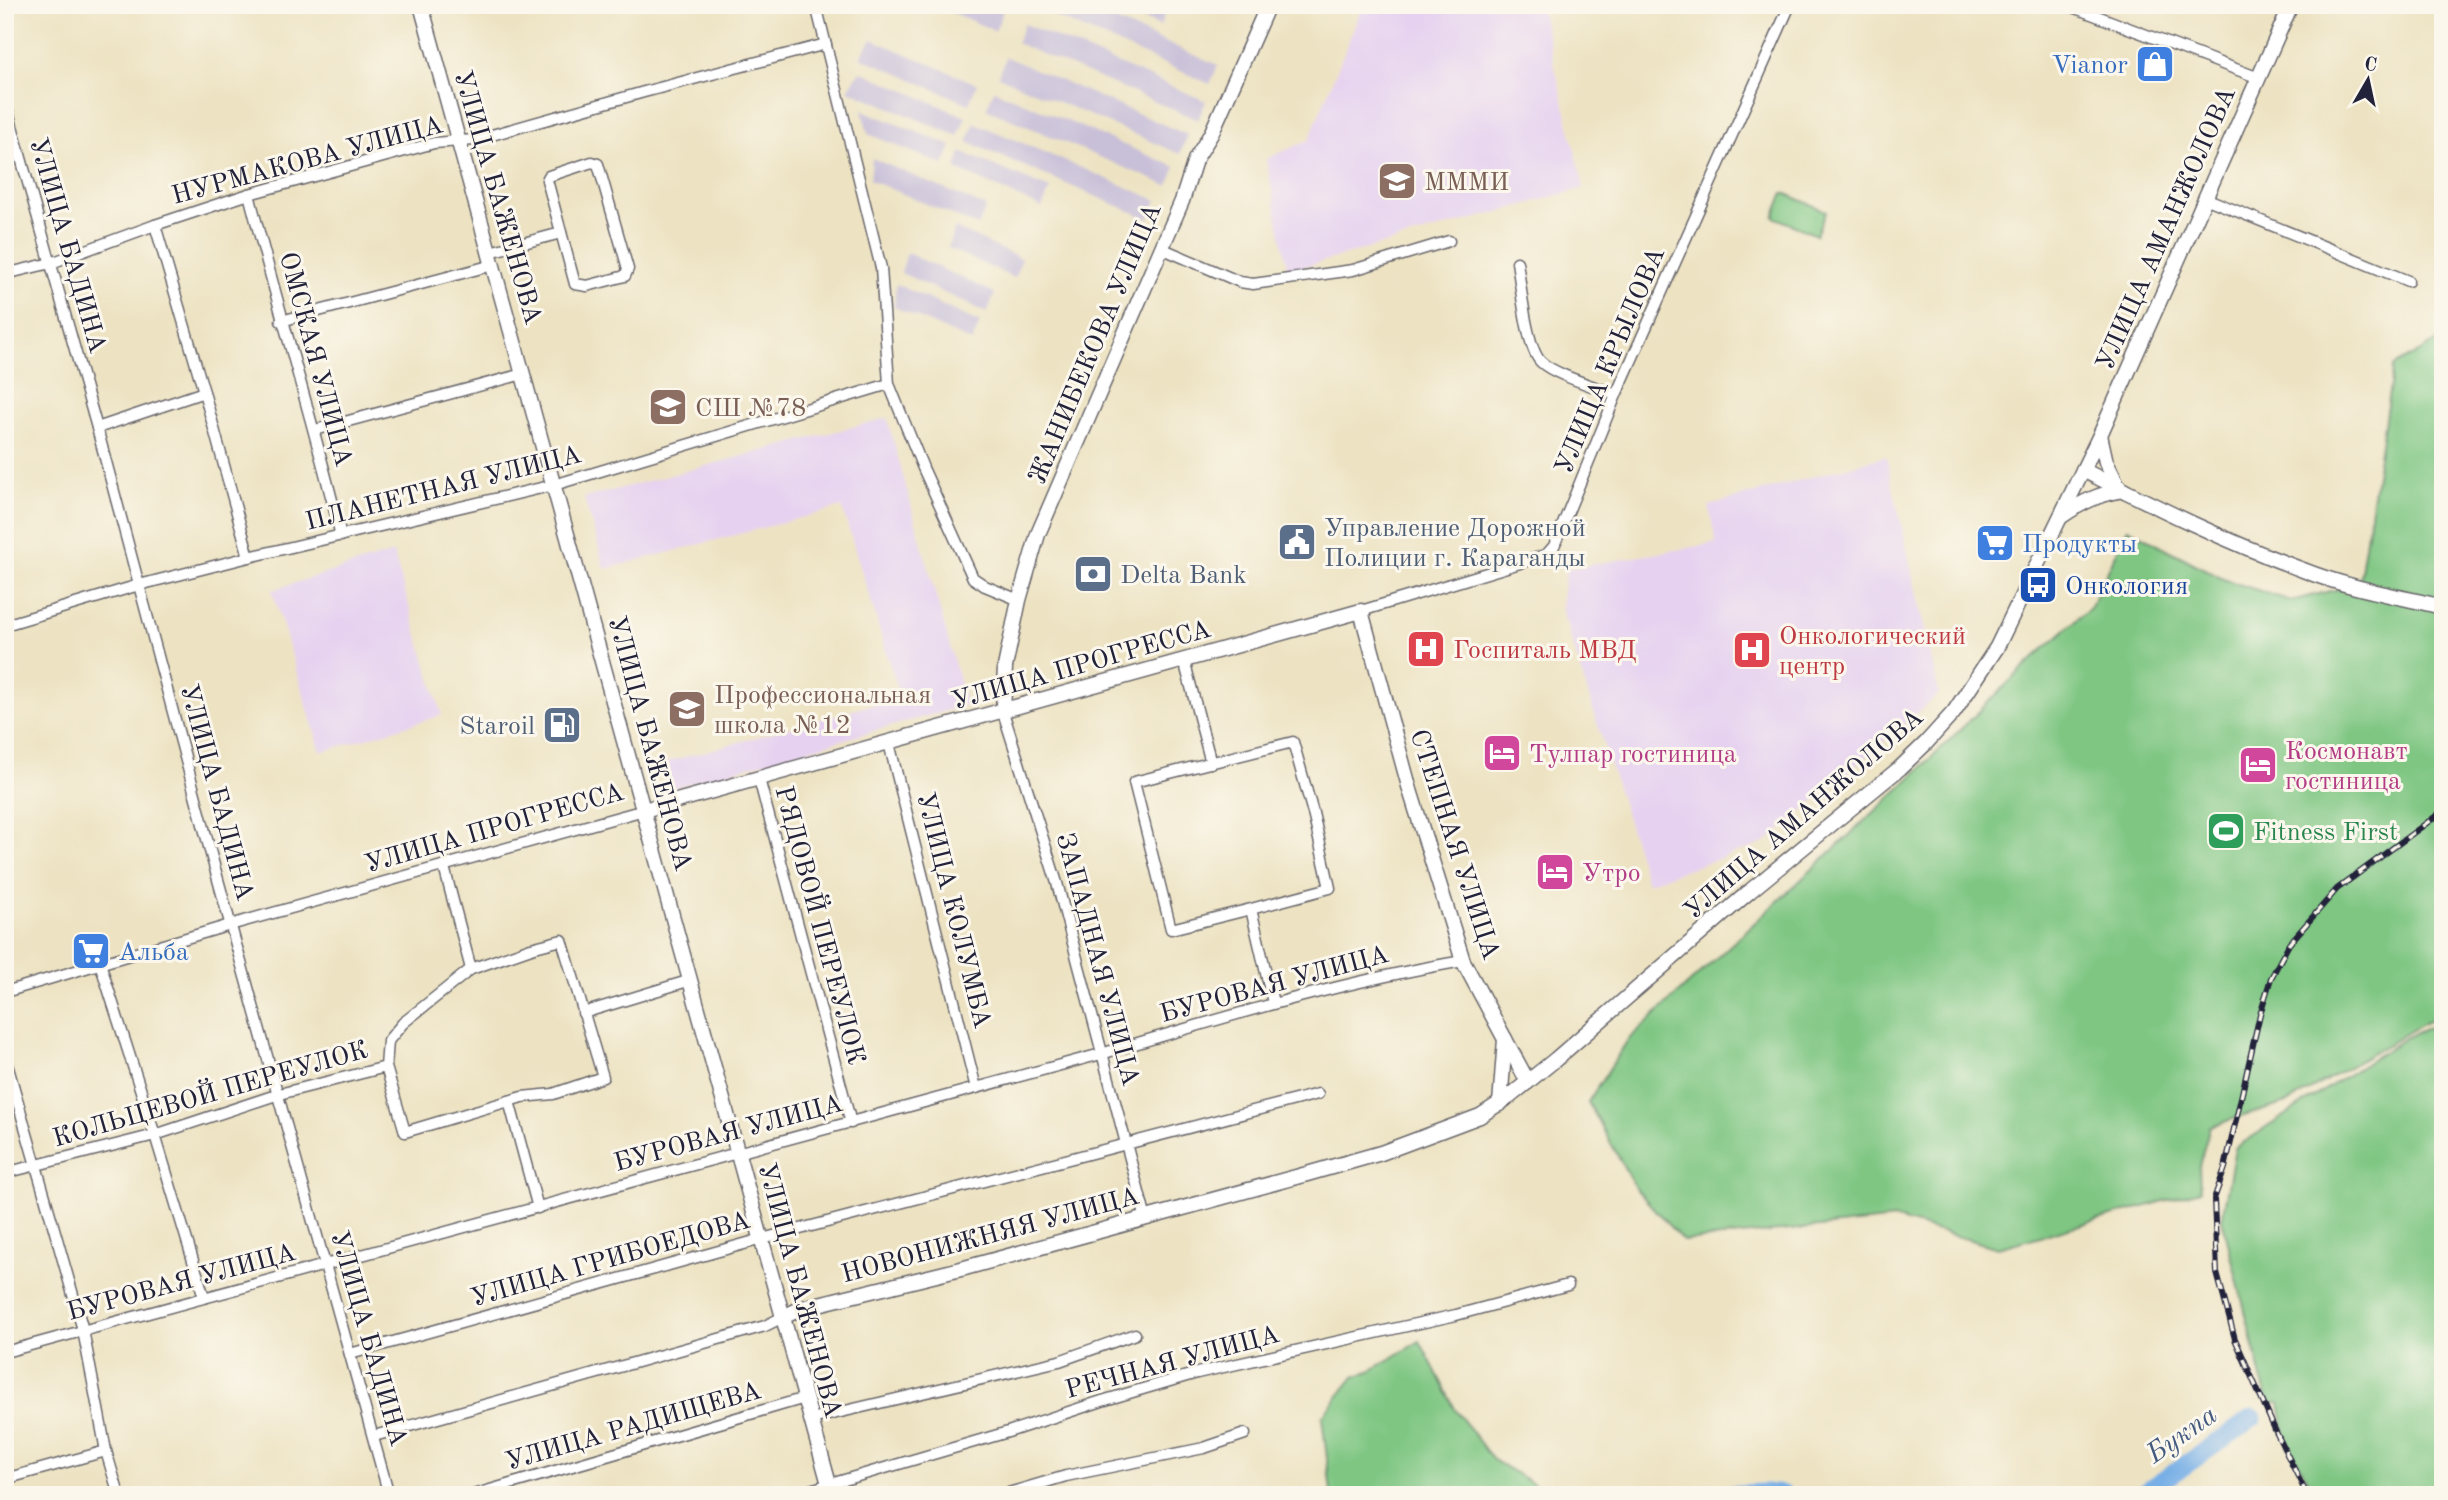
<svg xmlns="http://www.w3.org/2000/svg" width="2448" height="1500" font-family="'Old Standard TT',serif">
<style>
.built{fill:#e6d2f0}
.industrial{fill:#c8bfd8}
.green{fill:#7ec682;stroke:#50745e;stroke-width:2}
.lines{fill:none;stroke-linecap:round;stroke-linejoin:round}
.river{stroke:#77afe6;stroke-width:19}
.street-casing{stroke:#69666b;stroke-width:13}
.secondary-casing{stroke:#69666b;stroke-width:17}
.street{stroke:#fff;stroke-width:10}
.secondary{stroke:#fff;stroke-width:14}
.rail-casing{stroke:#22223b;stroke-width:6}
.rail{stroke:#fbf7ec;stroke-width:3.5;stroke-dasharray:10;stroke-linecap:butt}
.labels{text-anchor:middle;stroke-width:6;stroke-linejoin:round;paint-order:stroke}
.shop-label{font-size:26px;fill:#366cbe;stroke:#fbf7ec;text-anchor:start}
.street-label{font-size:26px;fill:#22223b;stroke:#fbf7ec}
.education-label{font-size:26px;fill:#785e54;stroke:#fbf7ec;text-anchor:start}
.service-label{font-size:26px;fill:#4e5e75;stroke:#fbf7ec;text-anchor:start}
.transit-label{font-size:26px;fill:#164399;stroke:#fbf7ec;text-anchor:start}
.health-label{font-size:26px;fill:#be3a42;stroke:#fbf7ec;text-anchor:start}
.hotel-label{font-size:26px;fill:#b23c85;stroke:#fbf7ec;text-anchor:start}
.leisure-label{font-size:26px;fill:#27864d;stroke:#fbf7ec;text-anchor:start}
.water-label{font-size:28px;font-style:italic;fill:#445a7f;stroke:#fbf7ec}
</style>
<rect width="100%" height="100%" fill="#fbf7ec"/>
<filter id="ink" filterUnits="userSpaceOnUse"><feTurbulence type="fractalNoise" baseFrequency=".0143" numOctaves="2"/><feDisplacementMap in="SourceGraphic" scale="14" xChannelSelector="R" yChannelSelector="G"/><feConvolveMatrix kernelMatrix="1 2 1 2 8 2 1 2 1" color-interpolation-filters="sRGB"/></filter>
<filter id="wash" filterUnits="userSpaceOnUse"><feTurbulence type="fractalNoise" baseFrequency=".00686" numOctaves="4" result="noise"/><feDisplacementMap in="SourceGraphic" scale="28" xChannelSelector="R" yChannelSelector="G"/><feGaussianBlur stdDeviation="1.57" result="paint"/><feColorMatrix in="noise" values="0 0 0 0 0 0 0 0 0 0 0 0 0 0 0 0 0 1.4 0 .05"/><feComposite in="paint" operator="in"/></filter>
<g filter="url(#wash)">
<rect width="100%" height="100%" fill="#ede3c3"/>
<!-- built -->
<g class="built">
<path d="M1363 5H1540L1584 188 1288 271 1266 159 1309 140Z"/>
<path d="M887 418 966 705 672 788 667 762 900 697 842 507 605 569 584 498Z"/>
<path d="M1886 456 1939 694 1765 843 1647 883 1561 607 1566 569 1716 543 1709 506Z"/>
<path d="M393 553 442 715 321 752 272 590Z"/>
</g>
<!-- industrial -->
<g class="industrial">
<path d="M935 5H988L1003 12 995 31Z"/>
<path d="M1029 5H1079L1218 65 1210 84Z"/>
<path d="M1111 5H1165L1168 7 1160 26Z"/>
<path d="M1024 24 1206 101 1198 120 1016 43Z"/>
<path d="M872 39 977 84 969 104 860 57Z"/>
<path d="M1006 57 1188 135 1180 154 998 76Z"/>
<path d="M860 71 966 117 958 136 848 90Z"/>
<path d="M994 90 1176 167 1168 186 986 109Z"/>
<path d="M862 110 952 146 944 165 868 134Z"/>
<path d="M975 123 1157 200 1149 219 967 142Z"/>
<path d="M961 152 1050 189 1042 208 956 169Z"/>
<path d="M872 158 986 207 978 226 870 180Z"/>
<path d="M955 228 1022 259 1014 278 948 248Z"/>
<path d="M907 253 995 293 987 313 901 273Z"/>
<path d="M896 284 980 323 972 342 894 307Z"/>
</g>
<!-- green -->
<g class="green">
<path d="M1784 193 1826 211 1816 235 1774 217Z"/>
<path d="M2443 338V1012L2287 1103 2210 1126 2199 1166 2200 1191 1998 1248 1896 1219 1683 1241 1636 1189 1588 1102 1628 1040 1898 790 2035 657 2091 607 2128 528 2223 579 2291 601 2359 584 2393 367Z"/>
<path d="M2443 1021V1495H2316L2286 1440 2280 1403H2268L2222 1219 2235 1148 2405 1038Z"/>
<path d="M1420 1341 1455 1409 1492 1459 1552 1495H1327L1331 1492 1322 1417 1354 1377 1372 1370Z"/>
</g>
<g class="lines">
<!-- river -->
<g class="river">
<path d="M1722 1495 1765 1493 1784 1495"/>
<path d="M2142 1495 2253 1418"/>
</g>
</g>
</g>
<g filter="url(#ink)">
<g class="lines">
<!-- street casing -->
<g class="street-casing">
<g id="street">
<path d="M816 5 881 268 889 384 923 468 973 578 985 586 1019 600"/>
<path d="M2068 5 2259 78"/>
<path d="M5 101 97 428 212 858 389 1495"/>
<path d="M592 162 598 164 628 269 625 276 587 286 575 284 547 180 549 176Z"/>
<path d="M249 194C278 308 313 421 341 536"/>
<path d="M2205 198 2408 281"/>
<path d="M155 225 204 392 249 557"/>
<path d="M1161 248 1240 282 1253 284 1353 270 1449 241"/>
<path d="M490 252 561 233"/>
<path d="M1517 262C1521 285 1526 347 1541 362 1555 375 1597 387 1616 395"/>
<path d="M5 274 51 263 155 225 249 194 434 143 474 140 644 92 826 44"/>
<path d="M281 321 493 265"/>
<path d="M97 428 204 392"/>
<path d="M315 430 523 374"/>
<path d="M1361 611 1533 559 1547 554 1554 546 1616 395 1790 5"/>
<path d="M5 625 139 585 249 557 554 485 889 384"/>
<path d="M1184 660 1211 763"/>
<path d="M1003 712 1057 883 1146 1219"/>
<path d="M889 743 976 1088"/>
<path d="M759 779 851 1123"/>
<path d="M444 867 471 969"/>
<path d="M1251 909 1171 929 1134 782 1293 742 1313 813 1330 888 1251 909 1273 1003"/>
<path d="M100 963 155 1135 204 1297"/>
<path d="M5 992 230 925 644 810"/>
<path d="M583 1013 691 980"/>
<path d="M5 1057 83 1330 106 1451 119 1495"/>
<path d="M509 1101 538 1208"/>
<path d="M5 1173 155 1135 279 1094 386 1067 388 1041 403 1023 471 969 531 948 562 940 603 1077 553 1094 522 1097 405 1132 386 1067"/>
<path d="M5 1352 1101 1054C1222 1018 1339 982 1463 961"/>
<path d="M350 1354 762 1239 1318 1094"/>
<path d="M811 1419 1059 1361 1135 1334"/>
<path d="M374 1436 765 1326 783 1317"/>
<path d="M5 1479 106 1451"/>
<path d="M473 1495 805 1398"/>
<path d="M793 1495 1008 1432 1102 1401 1197 1373 1456 1315 1568 1285"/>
<path d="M1002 1495 1066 1476 1204 1448 1245 1434"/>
</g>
</g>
<!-- secondary casing -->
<g class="secondary-casing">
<g id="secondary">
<path d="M421 5 832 1495"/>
<path d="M2100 435 2106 462 2119 488"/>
<path d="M2083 470C2154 506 2227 542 2303 570 2348 588 2396 596 2443 607"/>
<path d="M2062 516C2082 502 2099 494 2123 490"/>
<path d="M1003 712 1005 667 1019 600 1038 534 1182 201 1195 160 1211 134 1268 5"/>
<path d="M644 810 1361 611 1410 790 1463 961 1528 1082"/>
<path d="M1500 1104 1505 1039"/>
<path d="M783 1317 802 1308 961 1269 1307 1174 1381 1153 1480 1116 1509 1097 1556 1059 1750 891 1900 768 1926 743 1954 712 1997 647 2100 435 2291 5"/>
</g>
</g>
<!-- street -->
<use href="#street" class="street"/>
<!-- secondary -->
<use href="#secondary" class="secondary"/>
<!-- rail casing -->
<g class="rail-casing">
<path id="rail" d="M2307 1495 2276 1432 2235 1339 2217 1273 2214 1199 2225 1168 2260 1014 2271 978 2289 944 2337 889 2443 811"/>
</g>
<!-- rail -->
<use href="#rail" class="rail"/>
</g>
</g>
<!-- icons -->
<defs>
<g id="shop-square" transform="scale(2.0125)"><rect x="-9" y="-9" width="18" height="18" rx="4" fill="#3f7fe0" stroke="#fbf7ec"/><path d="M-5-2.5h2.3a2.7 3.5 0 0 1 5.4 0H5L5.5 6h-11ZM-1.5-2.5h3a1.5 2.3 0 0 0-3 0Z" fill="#fff"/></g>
<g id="school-square" transform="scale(2.0125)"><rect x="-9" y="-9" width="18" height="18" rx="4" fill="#8d6e63" stroke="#fbf7ec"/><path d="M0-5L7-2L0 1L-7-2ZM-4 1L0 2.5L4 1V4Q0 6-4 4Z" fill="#fff"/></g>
<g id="civic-square" transform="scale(2.0125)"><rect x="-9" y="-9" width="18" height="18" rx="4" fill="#5c6f8a" stroke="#fbf7ec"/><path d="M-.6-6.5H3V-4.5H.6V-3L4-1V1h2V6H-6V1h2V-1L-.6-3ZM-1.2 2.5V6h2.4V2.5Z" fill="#fff"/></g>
<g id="supermarket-square" transform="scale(2.0125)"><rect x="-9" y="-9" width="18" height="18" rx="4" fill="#3f7fe0" stroke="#fbf7ec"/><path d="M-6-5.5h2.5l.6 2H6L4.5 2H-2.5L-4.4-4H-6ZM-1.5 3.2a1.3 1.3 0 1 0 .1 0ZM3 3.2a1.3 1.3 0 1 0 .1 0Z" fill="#fff"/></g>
<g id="bank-square" transform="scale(2.0125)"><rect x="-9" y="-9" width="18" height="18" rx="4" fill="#5c6f8a" stroke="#fbf7ec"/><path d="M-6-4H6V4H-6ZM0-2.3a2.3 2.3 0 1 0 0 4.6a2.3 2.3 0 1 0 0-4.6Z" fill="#fff"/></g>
<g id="bus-square" transform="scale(2.0125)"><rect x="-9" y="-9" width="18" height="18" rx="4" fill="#1a4fb4" stroke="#fbf7ec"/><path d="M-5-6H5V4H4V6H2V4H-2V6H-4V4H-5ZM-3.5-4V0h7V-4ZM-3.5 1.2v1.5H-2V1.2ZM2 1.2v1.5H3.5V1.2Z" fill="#fff"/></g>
<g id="hospital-square" transform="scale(2.0125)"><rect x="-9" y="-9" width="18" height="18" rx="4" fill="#e0444e" stroke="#fbf7ec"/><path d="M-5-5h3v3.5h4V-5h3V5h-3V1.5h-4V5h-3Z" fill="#fff"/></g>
<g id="fuel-square" transform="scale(2.0125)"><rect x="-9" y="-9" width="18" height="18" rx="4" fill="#5c6f8a" stroke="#fbf7ec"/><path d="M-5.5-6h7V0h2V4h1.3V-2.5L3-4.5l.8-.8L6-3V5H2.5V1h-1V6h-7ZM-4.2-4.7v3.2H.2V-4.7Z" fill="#fff"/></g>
<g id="hotel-square" transform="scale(2.0125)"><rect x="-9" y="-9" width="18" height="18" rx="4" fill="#d1479c" stroke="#fbf7ec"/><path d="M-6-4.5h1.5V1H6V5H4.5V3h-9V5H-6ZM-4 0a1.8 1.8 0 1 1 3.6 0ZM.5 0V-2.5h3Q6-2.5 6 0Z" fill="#fff"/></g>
<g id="stadium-square" transform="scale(2.0125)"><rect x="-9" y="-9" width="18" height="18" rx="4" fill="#2e9e5b" stroke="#fbf7ec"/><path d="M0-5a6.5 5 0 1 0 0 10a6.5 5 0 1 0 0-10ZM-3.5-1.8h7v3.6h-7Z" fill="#fff"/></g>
</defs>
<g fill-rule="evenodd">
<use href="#shop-square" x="2155" y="64"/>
<use href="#school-square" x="1397" y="181"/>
<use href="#school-square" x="668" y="407"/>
<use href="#civic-square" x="1297" y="542"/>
<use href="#supermarket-square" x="1995" y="543"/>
<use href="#bank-square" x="1093" y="574"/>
<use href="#bus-square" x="2038" y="585"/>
<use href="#hospital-square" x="1426" y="649"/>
<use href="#hospital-square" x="1752" y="650"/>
<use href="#school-square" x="687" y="709"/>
<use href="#fuel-square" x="562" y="725"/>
<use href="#hotel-square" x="1502" y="753"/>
<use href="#hotel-square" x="2258" y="765"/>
<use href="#stadium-square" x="2226" y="831"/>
<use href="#hotel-square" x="1555" y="872"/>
<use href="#supermarket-square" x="91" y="951"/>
</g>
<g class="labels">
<!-- shop labels -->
<g class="shop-label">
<text x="2128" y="73" text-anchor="end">Vianor</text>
<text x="2022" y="552">Продукты</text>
<text x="118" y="960">Альба</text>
</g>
<!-- street labels -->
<g class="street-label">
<text transform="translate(307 159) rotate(-15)" y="9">НУРМАКОВА УЛИЦА</text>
<text transform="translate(499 197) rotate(74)" y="9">УЛИЦА БАЖЕНОВА</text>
<text transform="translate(2165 228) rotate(-66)" y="9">УЛИЦА АМАНЖОЛОВА</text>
<text transform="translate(69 245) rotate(74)" y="9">УЛИЦА БАДИНА</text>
<text transform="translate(1094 343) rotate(-67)" y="9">ЖАНИБЕКОВА УЛИЦА</text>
<text transform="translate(317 359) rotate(75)" y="9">ОМСКАЯ УЛИЦА</text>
<text transform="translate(1609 360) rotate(-67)" y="9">УЛИЦА КРЫЛОВА</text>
<text transform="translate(443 487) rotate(-14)" y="9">ПЛАНЕТНАЯ УЛИЦА</text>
<text transform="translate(1081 664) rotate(-16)" y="9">УЛИЦА ПРОГРЕССА</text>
<text transform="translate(651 743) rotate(75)" y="9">УЛИЦА БАЖЕНОВА</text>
<text transform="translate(218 792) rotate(75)" y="9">УЛИЦА БАДИНА</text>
<text transform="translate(1803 813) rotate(-41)" y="9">УЛИЦА АМАНЖОЛОВА</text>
<text transform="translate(494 827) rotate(-16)" y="9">УЛИЦА ПРОГРЕССА</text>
<text transform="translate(1456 844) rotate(72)" y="9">СТЕПНАЯ УЛИЦА</text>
<text transform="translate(955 910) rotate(76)" y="9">УЛИЦА КОЛУМБА</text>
<text transform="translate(821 925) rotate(75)" y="9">РЯДОВОЙ ПЕРЕУЛОК</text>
<text transform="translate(1099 959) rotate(75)" y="9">ЗАПАДНАЯ УЛИЦА</text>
<text transform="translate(1274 983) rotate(-15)" y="9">БУРОВАЯ УЛИЦА</text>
<text transform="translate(210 1093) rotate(-16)" y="9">КОЛЬЦЕВОЙ ПЕРЕУЛОК</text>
<text transform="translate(728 1132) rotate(-15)" y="9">БУРОВАЯ УЛИЦА</text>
<text transform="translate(990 1234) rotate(-15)" y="9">НОВОНИЖНЯЯ УЛИЦА</text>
<text transform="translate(610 1258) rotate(-16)" y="9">УЛИЦА ГРИБОЕДОВА</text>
<text transform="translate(181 1281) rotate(-15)" y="9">БУРОВАЯ УЛИЦА</text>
<text transform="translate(801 1290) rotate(75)" y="9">УЛИЦА БАЖЕНОВА</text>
<text transform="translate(370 1338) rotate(74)" y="9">УЛИЦА БАДИНА</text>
<text transform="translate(1172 1361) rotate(-15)" y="9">РЕЧНАЯ УЛИЦА</text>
<text transform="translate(633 1425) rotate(-16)" y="9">УЛИЦА РАДИЩЕВА</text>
</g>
<!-- education labels -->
<g class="education-label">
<text x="1424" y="190">МММИ</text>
<text x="695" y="416">СШ №78</text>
<text x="714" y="703">Профессиональная<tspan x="714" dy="30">школа №12</tspan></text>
</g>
<!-- service labels -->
<g class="service-label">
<text x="1324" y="536">Управление Дорожной<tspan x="1324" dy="30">Полиции г. Караганды</tspan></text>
<text x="1120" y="583">Delta Bank</text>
<text x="535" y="734" text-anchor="end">Staroil</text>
</g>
<!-- transit labels -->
<g class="transit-label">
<text x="2065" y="594">Онкология</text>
</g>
<!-- health labels -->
<g class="health-label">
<text x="1779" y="644">Онкологический<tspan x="1779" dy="30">центр</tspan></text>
<text x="1453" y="658">Госпиталь МВД</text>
</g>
<!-- hotel labels -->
<g class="hotel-label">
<text x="2285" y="759">Космонавт<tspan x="2285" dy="30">гостиница</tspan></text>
<text x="1529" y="762">Тулпар гостиница</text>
<text x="1582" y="881">Утро</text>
</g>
<!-- leisure labels -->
<g class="leisure-label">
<text x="2253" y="840">Fitness First</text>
</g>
<!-- water labels -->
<g class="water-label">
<text transform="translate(2181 1433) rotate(-35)" y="10">Букпа</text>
</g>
</g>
<!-- margin -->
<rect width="2448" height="1500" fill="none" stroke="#fbf7ec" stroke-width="28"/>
<!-- north arrow -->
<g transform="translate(2368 80) rotate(9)" stroke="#fbf7ec" stroke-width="5" paint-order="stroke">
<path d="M0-5L12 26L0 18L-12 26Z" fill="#22223b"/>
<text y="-10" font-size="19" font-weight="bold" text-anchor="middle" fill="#22223b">С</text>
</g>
</svg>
